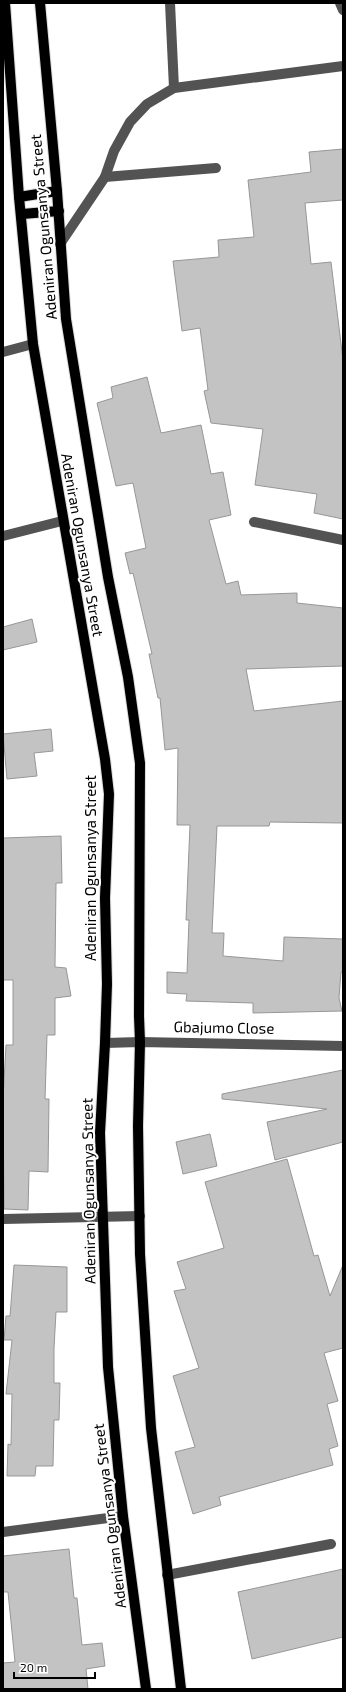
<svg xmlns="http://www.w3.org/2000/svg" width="346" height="1692" font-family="'Exo 2',sans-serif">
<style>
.building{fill:#c3c3c3;stroke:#979797}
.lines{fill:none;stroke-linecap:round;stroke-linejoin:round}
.major-casing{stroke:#dbdbdb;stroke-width:12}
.minor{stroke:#535353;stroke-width:10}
.major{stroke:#000;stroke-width:10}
.labels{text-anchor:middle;stroke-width:4;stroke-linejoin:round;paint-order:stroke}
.street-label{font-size:15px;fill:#000;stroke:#fff}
</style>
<rect width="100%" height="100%" fill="#fff"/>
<!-- building -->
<g class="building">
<path d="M343 149V200L305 203 311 264 331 262 343 360V519L314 513 317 494 255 485 263 429 211 423 204 391 208 390 200 328 182 331 173 261 219 257 218 240 254 237 248 180 311 172 309 152Z"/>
<path d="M147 377 161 433 201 425 211 474 223 472 231 515 209 520 226 584 238 581 241 595 297 593V603L343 608V666L246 669 254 711 343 701V823L270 822 269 826H217L212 933H224L223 956 283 961 284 937 343 939V972H341L339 998 342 1011 253 1013V1003L186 1001 187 994 167 993V972L187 973 189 920H186L190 825H177L178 748 165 750 160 698H158L149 654H152L133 573 130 574 125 553 146 548 133 483 116 486 97 403 113 398 111 387Z"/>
<path d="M32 619 37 642 3 650V627Z"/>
<path d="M51 729 53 751 34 753 37 776 7 779 3 734Z"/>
<path d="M61 836 62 883H56L55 967 66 968 71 996 55 998V1035H47L45 1099H49L48 1172 29 1171 28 1210 4 1209 3 1099 6 1045H13V980H3V838Z"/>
<path d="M343 1070V1142L275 1160 267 1122 327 1109 222 1099V1094Z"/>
<path d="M210 1134 217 1166 183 1174 176 1142Z"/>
<path d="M287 1159 314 1256 318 1255 330 1296 343 1265V1348L324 1353 338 1401 327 1404 338 1446 329 1449 333 1465 219 1497 221 1505 193 1514 175 1452 195 1447 173 1376 199 1368 174 1291 186 1289 177 1262 224 1248 205 1182Z"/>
<path d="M14 1265 67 1267V1312H56L54 1348V1383H60L59 1420H54L53 1466H36L35 1476H7L8 1444 11 1445 12 1394H6L12 1340H4L6 1316H10Z"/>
<path d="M69 1549 74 1598H77L82 1645 102 1643 105 1666 86 1669 88 1689H3V1663L15 1662 8 1592H3V1556Z"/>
<path d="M343 1569V1637L252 1659 238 1592Z"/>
</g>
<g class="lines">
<!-- major casing -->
<g class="major-casing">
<g id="major">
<path d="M5 3 19 197 33 344 105 759 109 794 105 898 107 984 105 1043 100 1133 108 1367 123 1516 146 1689"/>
<path d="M40 3 57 191 66 319 108 577 128 677 140 763 139 1016 140 1042 138 1126 140 1254 151 1428 181 1689"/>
<path d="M19 197 57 191"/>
<path d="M22 214 59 211"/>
</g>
</g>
<!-- minor -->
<g class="minor">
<path d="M170 3 174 88"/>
<path d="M340 3 343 10"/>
<path d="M105 177 216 168"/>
<path d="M60 244 105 177 114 151 130 122 147 104 174 88 343 66"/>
<path d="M3 352 33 344"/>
<path d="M254 522 343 540"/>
<path d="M3 536 62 521"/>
<path d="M105 1043 140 1042 343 1046"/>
<path d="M3 1219 140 1216"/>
<path d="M3 1532 123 1516"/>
<path d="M167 1575 331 1544"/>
</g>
<!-- major -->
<use href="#major" class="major"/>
</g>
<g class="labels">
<!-- street labels -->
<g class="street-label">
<text transform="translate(44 227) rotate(-95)" y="5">Adeniran Ogunsanya Street</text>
<text transform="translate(82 545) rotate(80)" y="5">Adeniran Ogunsanya Street</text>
<text transform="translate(91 868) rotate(-90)" y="5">Adeniran Ogunsanya Street</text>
<text transform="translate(224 1028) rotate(1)" y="5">Gbajumo Close</text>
<text transform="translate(89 1191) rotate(-91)" y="5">Adeniran Ogunsanya Street</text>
<text transform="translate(110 1516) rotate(-97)" y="5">Adeniran Ogunsanya Street</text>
</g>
</g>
<!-- border -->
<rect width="346" height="1692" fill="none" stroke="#000000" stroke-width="8"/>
<!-- scale -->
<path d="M14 1672v6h81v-6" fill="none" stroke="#000000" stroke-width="2"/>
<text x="20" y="1672" font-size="12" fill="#000000" stroke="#ffffff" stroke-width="3" paint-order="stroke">20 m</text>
</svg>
